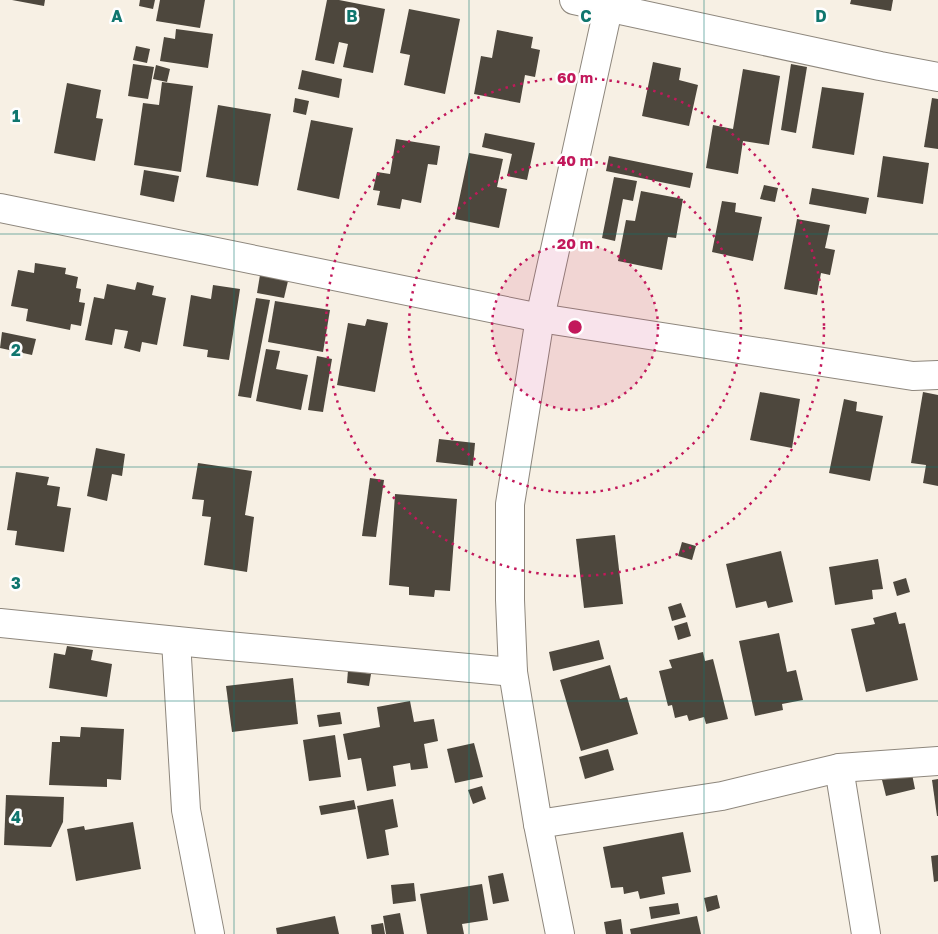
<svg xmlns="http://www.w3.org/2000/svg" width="938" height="934" font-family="'Golos Text',sans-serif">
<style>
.building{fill:#4d473d}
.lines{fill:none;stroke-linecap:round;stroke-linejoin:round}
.minor-casing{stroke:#8e877d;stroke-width:30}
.minor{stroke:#fff;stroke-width:28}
.grid{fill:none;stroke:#0f766e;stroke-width:1;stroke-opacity:0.55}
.ring{fill:none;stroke:#c2185b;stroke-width:2.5;stroke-dasharray:2.5 5}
.grid-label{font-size:16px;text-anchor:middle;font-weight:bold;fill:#0f766e;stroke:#fefefe;stroke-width:5;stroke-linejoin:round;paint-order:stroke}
.centre{fill:#c2185b;stroke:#fefefe;stroke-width:2.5}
.ring-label{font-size:15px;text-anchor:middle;font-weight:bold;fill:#c2185b;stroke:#fefefe;stroke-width:5;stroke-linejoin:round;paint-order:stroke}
</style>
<rect width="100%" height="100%" fill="#f7f0e4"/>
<!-- building -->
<g class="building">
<path d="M12 0H45L44 6Z"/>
<path d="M140 0H155L153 9 139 6Z"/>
<path d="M160 0H205L200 28 156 21Z"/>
<path d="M327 0H339L385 9 373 73 343 67 348 44 339 42 334 64 315 60Z"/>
<path d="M851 0H893L891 11 850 4Z"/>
<path d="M409 9 460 19 445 94 404 85 410 55 400 53Z"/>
<path d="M176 29 213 34 208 68 160 61 164 37 175 39Z"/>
<path d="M497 30 533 37 531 48 540 50 535 77 525 75 520 103 474 94 481 56 492 58Z"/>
<path d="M136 46 150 49 147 63 133 60Z"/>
<path d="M653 62 681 68 679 80 698 85 689 126 642 116Z"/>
<path d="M133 64 154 67 148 99 128 96Z"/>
<path d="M791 64 807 67 796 133 781 130Z"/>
<path d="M156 65 170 69 167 82 153 79Z"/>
<path d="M743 69 780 76 769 145 743 141 738 174 706 168 713 125 733 129Z"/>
<path d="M302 70 342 79 339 98 298 89Z"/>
<path d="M162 82 193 86 181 172 134 165 143 103 159 105Z"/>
<path d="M67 83 101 90 96 118 103 119 95 161 54 153Z"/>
<path d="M822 87 864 93 854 155 812 148Z"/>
<path d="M295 98 309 101 306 115 293 112Z"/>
<path d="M932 98 938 99V149L924 147Z"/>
<path d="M218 105 271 114 258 186 206 177Z"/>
<path d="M311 120 353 128 339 199 297 190Z"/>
<path d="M485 133 535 143 527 180 507 176 512 154 482 147Z"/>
<path d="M396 139 440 146 437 165 428 164 421 203 402 199 400 209 377 205 380 191 373 190 377 172 390 174Z"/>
<path d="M469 153 503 159 497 187 507 189 499 228 455 219Z"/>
<path d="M609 156 693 173 690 188 606 171Z"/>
<path d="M883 156 929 163 923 204 877 197Z"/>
<path d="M144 170 179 176 174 202 140 195Z"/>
<path d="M614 177 637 181 633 201 623 199 615 241 602 238Z"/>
<path d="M764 185 778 188 775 202 760 199Z"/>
<path d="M812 188 869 198 866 214 809 204Z"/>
<path d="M641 191 683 199 676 238 668 237 662 270 618 261 626 220 635 221Z"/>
<path d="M722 201 736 203 735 212 762 217 753 261 712 252Z"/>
<path d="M797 219 830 225 825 248 835 250 830 275 821 273 817 295 784 289Z"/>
<path d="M35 263 66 268 65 274 78 277 76 288 81 289 79 302 85 303 81 326 71 324 70 330 26 321 28 309 11 306 18 270 34 273Z"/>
<path d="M260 275 288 281 284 298 257 293Z"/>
<path d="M137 282 154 286 152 295 166 298 157 345 142 342 140 352 124 348 128 331 115 329 112 345 85 340 94 297 104 299 107 284 135 290Z"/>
<path d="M213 285 240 289 229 360 207 357 208 350 183 346 191 295 211 299Z"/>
<path d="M256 298 270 300 251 398 238 396Z"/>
<path d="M275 301 330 310 323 352 268 342Z"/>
<path d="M367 319 388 323 375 392 337 385 348 323 365 326Z"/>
<path d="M2 332 36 339 32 355 0 348Z"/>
<path d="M266 349 280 351 276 369 308 375 301 410 256 401Z"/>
<path d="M317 356 332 359 323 412 308 410Z"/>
<path d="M760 392 800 399 792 448 750 440Z"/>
<path d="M923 392 938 395V486L923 483 926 465 911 463Z"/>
<path d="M844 399 857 402 856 411 883 416 870 481 829 473Z"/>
<path d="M439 439 475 443 473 466 436 462Z"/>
<path d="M96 448 125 454 122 476 112 474 107 501 87 496Z"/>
<path d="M198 463 252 471 245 515 254 517 247 572 204 565 211 517 202 516 204 500 192 499Z"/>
<path d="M16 472 49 477 47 485 60 487 57 506 71 508 64 552 15 545 17 531 7 530Z"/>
<path d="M370 478 384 480 376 537 362 536Z"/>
<path d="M395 494 457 499 450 591 435 590 434 597 409 595V587L389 585Z"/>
<path d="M615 535 623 604 584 608 576 539Z"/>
<path d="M682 542 696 546 692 560 678 556Z"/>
<path d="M781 551 793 602 768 608 766 601 736 608 726 564Z"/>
<path d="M878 559 883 589 872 590 873 599 835 605 829 567Z"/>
<path d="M906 578 910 592 897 596 893 582Z"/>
<path d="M681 603 686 617 672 621 668 607Z"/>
<path d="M896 612 899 624 905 623 918 680 866 692 851 629 875 624 873 618Z"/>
<path d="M687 622 691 636 678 640 674 626Z"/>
<path d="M779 633 787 672 796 670 803 700 782 704 783 710 755 716 739 641Z"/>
<path d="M599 640 604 659 553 671 549 652Z"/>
<path d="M67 646 93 650 91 660 112 664 107 697 49 688 54 653 65 655Z"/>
<path d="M703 652 705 661 713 659 728 719 706 724 704 717 689 721 687 715 675 718 672 705 668 706 659 671 672 668 669 660Z"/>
<path d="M610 665 620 699 627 697 638 734 581 751 560 680Z"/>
<path d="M348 670 371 674 369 686 347 683Z"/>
<path d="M293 678 298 724 232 732 226 686Z"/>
<path d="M410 701 414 722 434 719 438 741 424 744 428 768 411 770 410 763 393 766 396 786 367 791 361 758 348 760 343 734 380 727 377 707Z"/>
<path d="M340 712 342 724 319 727 317 715Z"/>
<path d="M81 727 124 729 121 780 107 779V787L49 785 52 742H60V736L80 737Z"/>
<path d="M335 735 341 777 309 781 303 740Z"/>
<path d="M474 743 483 777 455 783 447 749Z"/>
<path d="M608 749 614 770 585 779 579 757Z"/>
<path d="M912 774 915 789 886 796 882 780Z"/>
<path d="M938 779V816H937L932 780Z"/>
<path d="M482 786 486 799 473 804 468 790Z"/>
<path d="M6 795 64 797 63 822 51 847 4 845Z"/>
<path d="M393 799 398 827 385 830 389 855 367 859 357 806Z"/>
<path d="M354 800 356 809 321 815 319 806Z"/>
<path d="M133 822 141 869 76 881 67 829 84 826 85 830Z"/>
<path d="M683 832 691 872 662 877 665 894 640 899 638 891 624 894 623 887 611 888 603 847Z"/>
<path d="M938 855V881L934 882 931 856Z"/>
<path d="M503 873 509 901 493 904 488 876Z"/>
<path d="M414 883 416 901 393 904 391 885Z"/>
<path d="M482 884 488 920 462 924 464 934H427L420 894Z"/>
<path d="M717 895 720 908 707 912 704 898Z"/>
<path d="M678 903 680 914 651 919 649 907Z"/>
<path d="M400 913 404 934H386L383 916Z"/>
<path d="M335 916 339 934H277L276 928Z"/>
<path d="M697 916 701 934H631L630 929Z"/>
<path d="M621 919 623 934H606L604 922Z"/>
<path d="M383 923 385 934H372L371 925Z"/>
</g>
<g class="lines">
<!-- minor casing -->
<g class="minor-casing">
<g id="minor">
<path d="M574 0 880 66 938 77"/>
<path d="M0 208 540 318 913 376 938 375"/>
<path d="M0 623 207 644 513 672"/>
<path d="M176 641 186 810 210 934"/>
<path d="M839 768 866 934"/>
<path d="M538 824 722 796 839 768 938 761"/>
<path d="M560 934 538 824 513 672 510 600V504L540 318 610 0"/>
</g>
</g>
<!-- minor -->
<use href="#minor" class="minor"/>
</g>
<!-- grid -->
<path class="grid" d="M234 0V934M469 0V934M704 0V934M0 234H938M0 467H938M0 701H938"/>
<!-- distance rings -->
<circle cx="575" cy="327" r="83" fill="#c2185b" fill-opacity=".12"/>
<g class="ring">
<circle cx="575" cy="327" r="83"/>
<circle cx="575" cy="327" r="166"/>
<circle cx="575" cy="327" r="249"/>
</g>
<g class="grid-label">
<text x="117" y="22">A</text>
<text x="352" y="22">B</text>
<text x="586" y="22">C</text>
<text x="821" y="22">D</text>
<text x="16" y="122">1</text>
<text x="16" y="356">2</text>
<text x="16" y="589">3</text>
<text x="16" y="823">4</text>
</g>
<circle cx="575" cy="327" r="8" class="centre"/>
<g class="ring-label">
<text x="575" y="83">60 m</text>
<text x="575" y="166">40 m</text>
<text x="575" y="249">20 m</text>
</g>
</svg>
